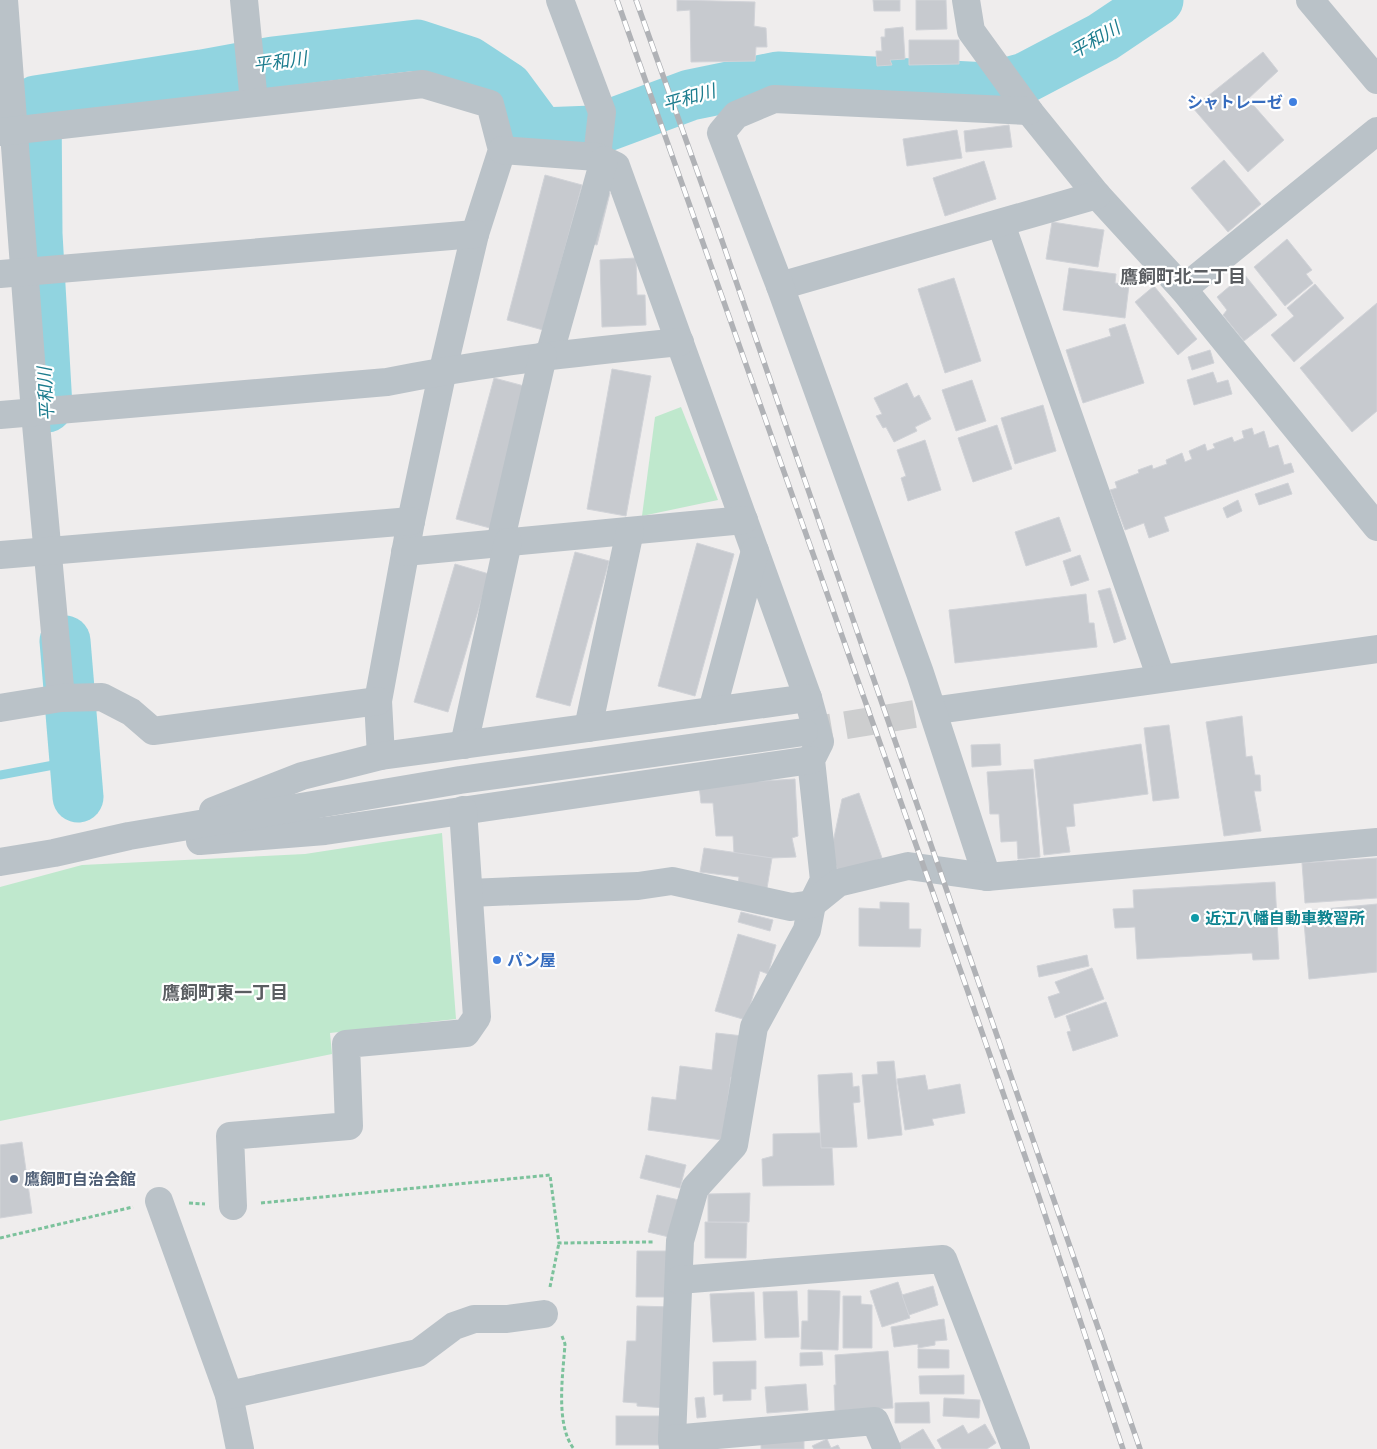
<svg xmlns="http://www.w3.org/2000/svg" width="1377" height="1449" font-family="'Fira Sans','Noto Sans JP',sans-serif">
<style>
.green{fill:#bfe8cd}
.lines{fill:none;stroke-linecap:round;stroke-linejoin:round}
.stream{stroke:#91d4e0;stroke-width:9}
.river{stroke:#91d4e0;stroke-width:51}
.building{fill:#c7cacf;stroke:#d1d3d8}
.minor-tunnel{stroke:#cdcecf;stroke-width:28;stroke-dasharray:28 14;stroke-linecap:butt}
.path{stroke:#7cc29c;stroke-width:3;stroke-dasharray:4 2.5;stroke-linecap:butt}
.minor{stroke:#bac2c8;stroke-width:28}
.rail-casing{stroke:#b0b2b6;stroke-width:5.5}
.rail{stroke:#fff;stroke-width:4;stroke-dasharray:11;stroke-linecap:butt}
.shop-dot{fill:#3f7fe0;stroke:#fff;stroke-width:2}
.culture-dot{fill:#0f9aa8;stroke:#fff;stroke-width:2}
.service-dot{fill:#5c6f8a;stroke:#fff;stroke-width:2}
.labels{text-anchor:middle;stroke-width:4.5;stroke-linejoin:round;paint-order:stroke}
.shop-label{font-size:16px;font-weight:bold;fill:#366cbe;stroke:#fff;text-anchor:end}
.culture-label{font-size:16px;font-weight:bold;fill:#0d838f;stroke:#fff;text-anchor:start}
.service-label{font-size:16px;font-weight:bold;fill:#4e5e75;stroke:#fff;text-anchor:start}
.water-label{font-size:18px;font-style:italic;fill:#1c7c8e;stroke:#fff}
.neighbourhood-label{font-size:18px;font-weight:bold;fill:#5a5d61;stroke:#fff}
</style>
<rect width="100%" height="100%" fill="#efeded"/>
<!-- green -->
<g class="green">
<path d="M681 407 718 500 642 516 655 417Z"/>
<path d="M442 833 456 1019 330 1033 332 1054 0 1121V887L82 865 305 854Z"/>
</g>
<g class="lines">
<!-- stream -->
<path class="stream" d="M0 775 75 761"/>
<!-- river -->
<g class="river">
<path d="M47 407 37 234 36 101 202 75 273 62 417 45 469 62 507 87 541 133 593 131 690 95 778 77 988 88 1025 78 1103 37 1158 0"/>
<path d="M65 641 78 797"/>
</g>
</g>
<!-- building -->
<g class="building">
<path d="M677 0 755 2 754 26 766 28 767 47H756L755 61 691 62 690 10 677 11Z"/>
<path d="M873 0H900V11H874Z"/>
<path d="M916 0H946L947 29 916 30Z"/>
<path d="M903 27 905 59 890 60 892 65 877 66 876 51H882L881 37H885V29Z"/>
<path d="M909 40H959V64L909 65Z"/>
<path d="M1263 52 1278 71 1248 99 1284 140 1248 172 1193 108Z"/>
<path d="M1009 125 1012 147 966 152 964 131Z"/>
<path d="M957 130 962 158 907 166 903 139Z"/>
<path d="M1224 160 1261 204 1228 232 1191 188Z"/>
<path d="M984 161 996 199 945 216 933 178Z"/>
<path d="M545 175 582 185 543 330 507 320Z"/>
<path d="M600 191 610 193 597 245 588 243Z"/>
<path d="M1052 222 1104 230 1098 267 1046 259Z"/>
<path d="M1287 239 1312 270 1306 274 1313 283 1285 306 1254 267Z"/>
<path d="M636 258 637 295H645L646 325 602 327 600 260Z"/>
<path d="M1069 268 1116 274 1115 283 1129 285 1125 318 1063 310Z"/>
<path d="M1244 274 1277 315 1244 341 1223 315 1227 310 1217 297Z"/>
<path d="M954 278 981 361 945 373 918 289Z"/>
<path d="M1315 284 1344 318 1294 362 1271 335 1294 316 1287 308Z"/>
<path d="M1154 286 1197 339 1178 355 1135 302Z"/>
<path d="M1377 303V411L1352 432 1300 368Z"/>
<path d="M1125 324 1144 383 1083 403 1066 350 1111 336 1109 329Z"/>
<path d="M1210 350 1214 363 1192 370 1188 357Z"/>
<path d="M612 369 651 376 626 516 587 509Z"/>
<path d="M1213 372 1217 383 1228 380 1232 394 1194 405 1187 380Z"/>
<path d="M494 378 528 387 490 528 456 519Z"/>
<path d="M972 380 986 421 956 431 942 390Z"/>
<path d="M907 383 914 398 919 395 931 419 915 427 917 431 894 442 886 427 883 428 876 416 882 414 874 398Z"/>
<path d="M1043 405 1056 451 1015 464 1001 418Z"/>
<path d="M997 425 1012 469 973 482 958 438Z"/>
<path d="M1252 428 1254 435 1264 431 1269 448 1278 445 1284 465 1291 463 1294 472 1164 517 1169 531 1149 538 1144 523 1125 530 1110 490 1117 488 1115 482 1139 473 1138 470 1152 465 1153 469 1167 464 1166 460 1182 453 1185 462 1192 459 1189 451 1205 444 1207 451 1215 448 1213 444 1232 437 1234 442 1244 438 1242 431Z"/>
<path d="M925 440 941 490 908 501 901 478 906 476 897 450Z"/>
<path d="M1288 483 1292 494 1259 505 1255 494Z"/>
<path d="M1238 500 1242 511 1227 518 1223 508Z"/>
<path d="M1059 517 1071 551 1026 566 1015 532Z"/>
<path d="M697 543 734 554 695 696 658 686Z"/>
<path d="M575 552 609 561 570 706 536 697Z"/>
<path d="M1080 555 1089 580 1071 586 1063 561Z"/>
<path d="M455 564 489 574 448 712 414 702Z"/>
<path d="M1110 588 1126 639 1114 643 1098 591Z"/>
<path d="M1086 594 1089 623H1094L1097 647 955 663 949 610Z"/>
<path d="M1242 716 1246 757 1252 756 1255 775H1260L1261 791H1254L1261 831 1224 836 1206 722Z"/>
<path d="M1169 725 1179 798 1153 801 1144 728Z"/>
<path d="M1000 744 1001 765 972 767 971 745Z"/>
<path d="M1141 744 1148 794 1073 804 1075 826 1066 827 1070 852 1044 855 1034 760Z"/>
<path d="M1033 769 1040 857 1018 859 1017 841 1001 842 999 814H990L987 772Z"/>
<path d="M795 779 798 836 792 838 796 857 772 858 734 854 733 836H716L713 803H701L699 785Z"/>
<path d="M859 793 882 858 839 874 831 852 842 799Z"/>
<path d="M704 848 772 858 767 888 738 884 739 877 700 872Z"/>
<path d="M1377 858V898L1305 903 1302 863Z"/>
<path d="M1275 882 1279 959 1253 960 1252 953 1137 959 1135 927 1115 928 1113 909 1134 908 1133 890Z"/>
<path d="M880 902 909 903V929H921L920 947 859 946V908L880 909Z"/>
<path d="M1377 904V972L1309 979 1303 911Z"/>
<path d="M741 912 773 920 770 931 738 922Z"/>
<path d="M738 934 776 945 768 974 760 971 746 1020 715 1011Z"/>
<path d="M1087 955 1089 966 1039 977 1037 966Z"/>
<path d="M1092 968 1104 999 1055 1018 1048 997 1060 993 1055 982Z"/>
<path d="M1106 1002 1118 1036 1073 1051 1067 1032 1071 1031 1066 1016Z"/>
<path d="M716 1033 743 1036 738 1078 731 1077 722 1140 648 1130 652 1097 676 1100 680 1066 712 1070Z"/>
<path d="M894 1061 902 1135 868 1139 862 1075 878 1074 877 1062Z"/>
<path d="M852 1073 853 1087 859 1086 860 1102 853 1103 857 1147 821 1148 818 1075Z"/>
<path d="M925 1075 928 1090 960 1084 965 1113 932 1119 934 1125 905 1130 897 1079Z"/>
<path d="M820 1133 821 1148H832L834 1185 763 1186 762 1159 773 1156V1134Z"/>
<path d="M22 1142 32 1213 0 1218V1145Z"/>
<path d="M646 1155 686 1165 680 1188 640 1178Z"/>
<path d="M750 1193 749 1222H708V1194Z"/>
<path d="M657 1195 679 1200 669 1237 648 1232Z"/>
<path d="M705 1222 747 1223 746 1258H705Z"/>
<path d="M637 1251H672L671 1297H636Z"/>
<path d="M898 1282 910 1318 882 1327 870 1291Z"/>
<path d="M933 1286 938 1305 909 1315 902 1295Z"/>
<path d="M808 1290 840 1291 838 1350 801 1349 802 1321H808Z"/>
<path d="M797 1291 799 1337 765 1338 763 1292Z"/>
<path d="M754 1292 756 1340 713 1342 710 1294Z"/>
<path d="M843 1296H861V1304L872 1305V1348H843Z"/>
<path d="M637 1306 672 1307 666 1408 637 1406V1403L623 1402 627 1341H636Z"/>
<path d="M944 1319 947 1340 935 1341V1345L918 1348V1344L894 1347 891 1327Z"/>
<path d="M918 1349 949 1350V1368H918Z"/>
<path d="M888 1351 893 1408 835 1411 834 1385H836L835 1355Z"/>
<path d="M822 1352 823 1365 800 1366V1353Z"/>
<path d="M756 1361V1389H751V1400L723 1401V1394L714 1395 713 1362Z"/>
<path d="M964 1375V1394H920L919 1376Z"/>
<path d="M806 1384 808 1410 767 1413 765 1387Z"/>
<path d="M704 1397 706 1417 697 1418 695 1398Z"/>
<path d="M944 1398 980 1400 979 1418 943 1416Z"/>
<path d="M929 1402 930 1423H895V1403Z"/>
<rect x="616" y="1416" width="46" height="29"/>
<path d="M985 1424 996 1443 987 1449H942L937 1440 963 1425 968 1434Z"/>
<path d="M923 1429 935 1449H901L898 1444Z"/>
<path d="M804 1439V1449H761V1441Z"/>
<path d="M827 1439 831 1448 838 1445 840 1449H814L812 1446Z"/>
</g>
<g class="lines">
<!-- minor-tunnel -->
<path class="minor-tunnel" d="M804 732 945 709"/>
<!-- path -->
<g class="path">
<path d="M189 1203 205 1204"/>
<path d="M261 1203 550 1175 559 1243 653 1242"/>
<path d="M0 1238 133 1207"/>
<path d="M550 1287 559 1243"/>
<path d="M562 1336 565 1344C563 1374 555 1425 574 1449"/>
</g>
<!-- minor -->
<g class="minor">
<path d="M4 0 35 413 61 698"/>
<path d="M244 0 254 102"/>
<path d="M560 0 602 112 597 157"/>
<path d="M966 0 971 31 1029 111 1097 195 1183 289 1377 527"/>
<path d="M1310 0 1377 80"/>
<path d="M0 132 423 84 490 104 502 150 475 234 443 370 411 521 378 701 381 756"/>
<path d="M502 150 597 157 616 166 808 698 820 742 811 760 824 880 812 904 807 930 754 1027 734 1145 695 1188 680 1241 672 1439 673 1449"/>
<path d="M1001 224 1161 678"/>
<path d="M0 274 475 234"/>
<path d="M780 286 1097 195"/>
<path d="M1183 289 1377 131"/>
<path d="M549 356 604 160"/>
<path d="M0 415 387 382C484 362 581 352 680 342"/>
<path d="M500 543 543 356"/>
<path d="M405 552 744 520"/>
<path d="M0 555 411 521"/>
<path d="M0 708 61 698 102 697 131 712 153 731 378 701"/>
<path d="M945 709 1377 649"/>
<path d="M712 711 755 551"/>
<path d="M588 728 630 531"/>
<path d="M464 745 508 542"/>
<path d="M213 811 302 776 381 756 808 698"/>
<path d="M200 841 325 831 811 760"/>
<path d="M0 862 54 853 129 836 460 780 804 732"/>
<path d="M987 877 920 673 780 286 721 133 736 115 774 99 1029 111"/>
<path d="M469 893 638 886 672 881 791 907 812 904 838 883 908 866 987 877 1377 842"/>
<path d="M159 1201 229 1395 240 1449"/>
<path d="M233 1206 230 1136 349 1126 346 1044 466 1033 477 1017 463 810"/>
<path d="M679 1280 943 1259 1016 1449"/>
<path d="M229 1395 418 1353 454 1326 474 1319H507L544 1314"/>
<path d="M672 1439 875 1421 887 1449"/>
</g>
<!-- rail casing -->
<g class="rail-casing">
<g id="rail">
<path d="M617 0 967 989 1036 1188 1123 1449"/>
<path d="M636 0 720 235 1140 1449"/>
</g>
</g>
<!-- rail -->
<use href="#rail" class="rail"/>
</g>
<!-- markers -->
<g class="shop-dot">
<circle cx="1293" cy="102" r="5"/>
<circle cx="497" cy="960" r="5"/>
</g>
<circle class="culture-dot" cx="1195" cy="918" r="5"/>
<circle class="service-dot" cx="14" cy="1179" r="5"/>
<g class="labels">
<!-- shop labels -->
<g class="shop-label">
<text x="1283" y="108">シャトレーゼ</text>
<text x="507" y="966" text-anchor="start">パン屋</text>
</g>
<!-- culture labels -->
<g class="culture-label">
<text x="1205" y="924">近江八幡自動車教習所</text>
</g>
<!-- service labels -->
<g class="service-label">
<text x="24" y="1185">鷹飼町自治会館</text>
</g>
<!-- water labels -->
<g class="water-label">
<text transform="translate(1095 40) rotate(-30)" y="6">平和川</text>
<text transform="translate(280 62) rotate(-8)" y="6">平和川</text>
<text transform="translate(689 98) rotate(-16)" y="6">平和川</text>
<text transform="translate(46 394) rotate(-93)" y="6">平和川</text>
</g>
<!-- neighbourhood labels -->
<g class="neighbourhood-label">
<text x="1183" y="283">鷹飼町北二丁目</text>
<text x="225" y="999">鷹飼町東一丁目</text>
</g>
</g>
</svg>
